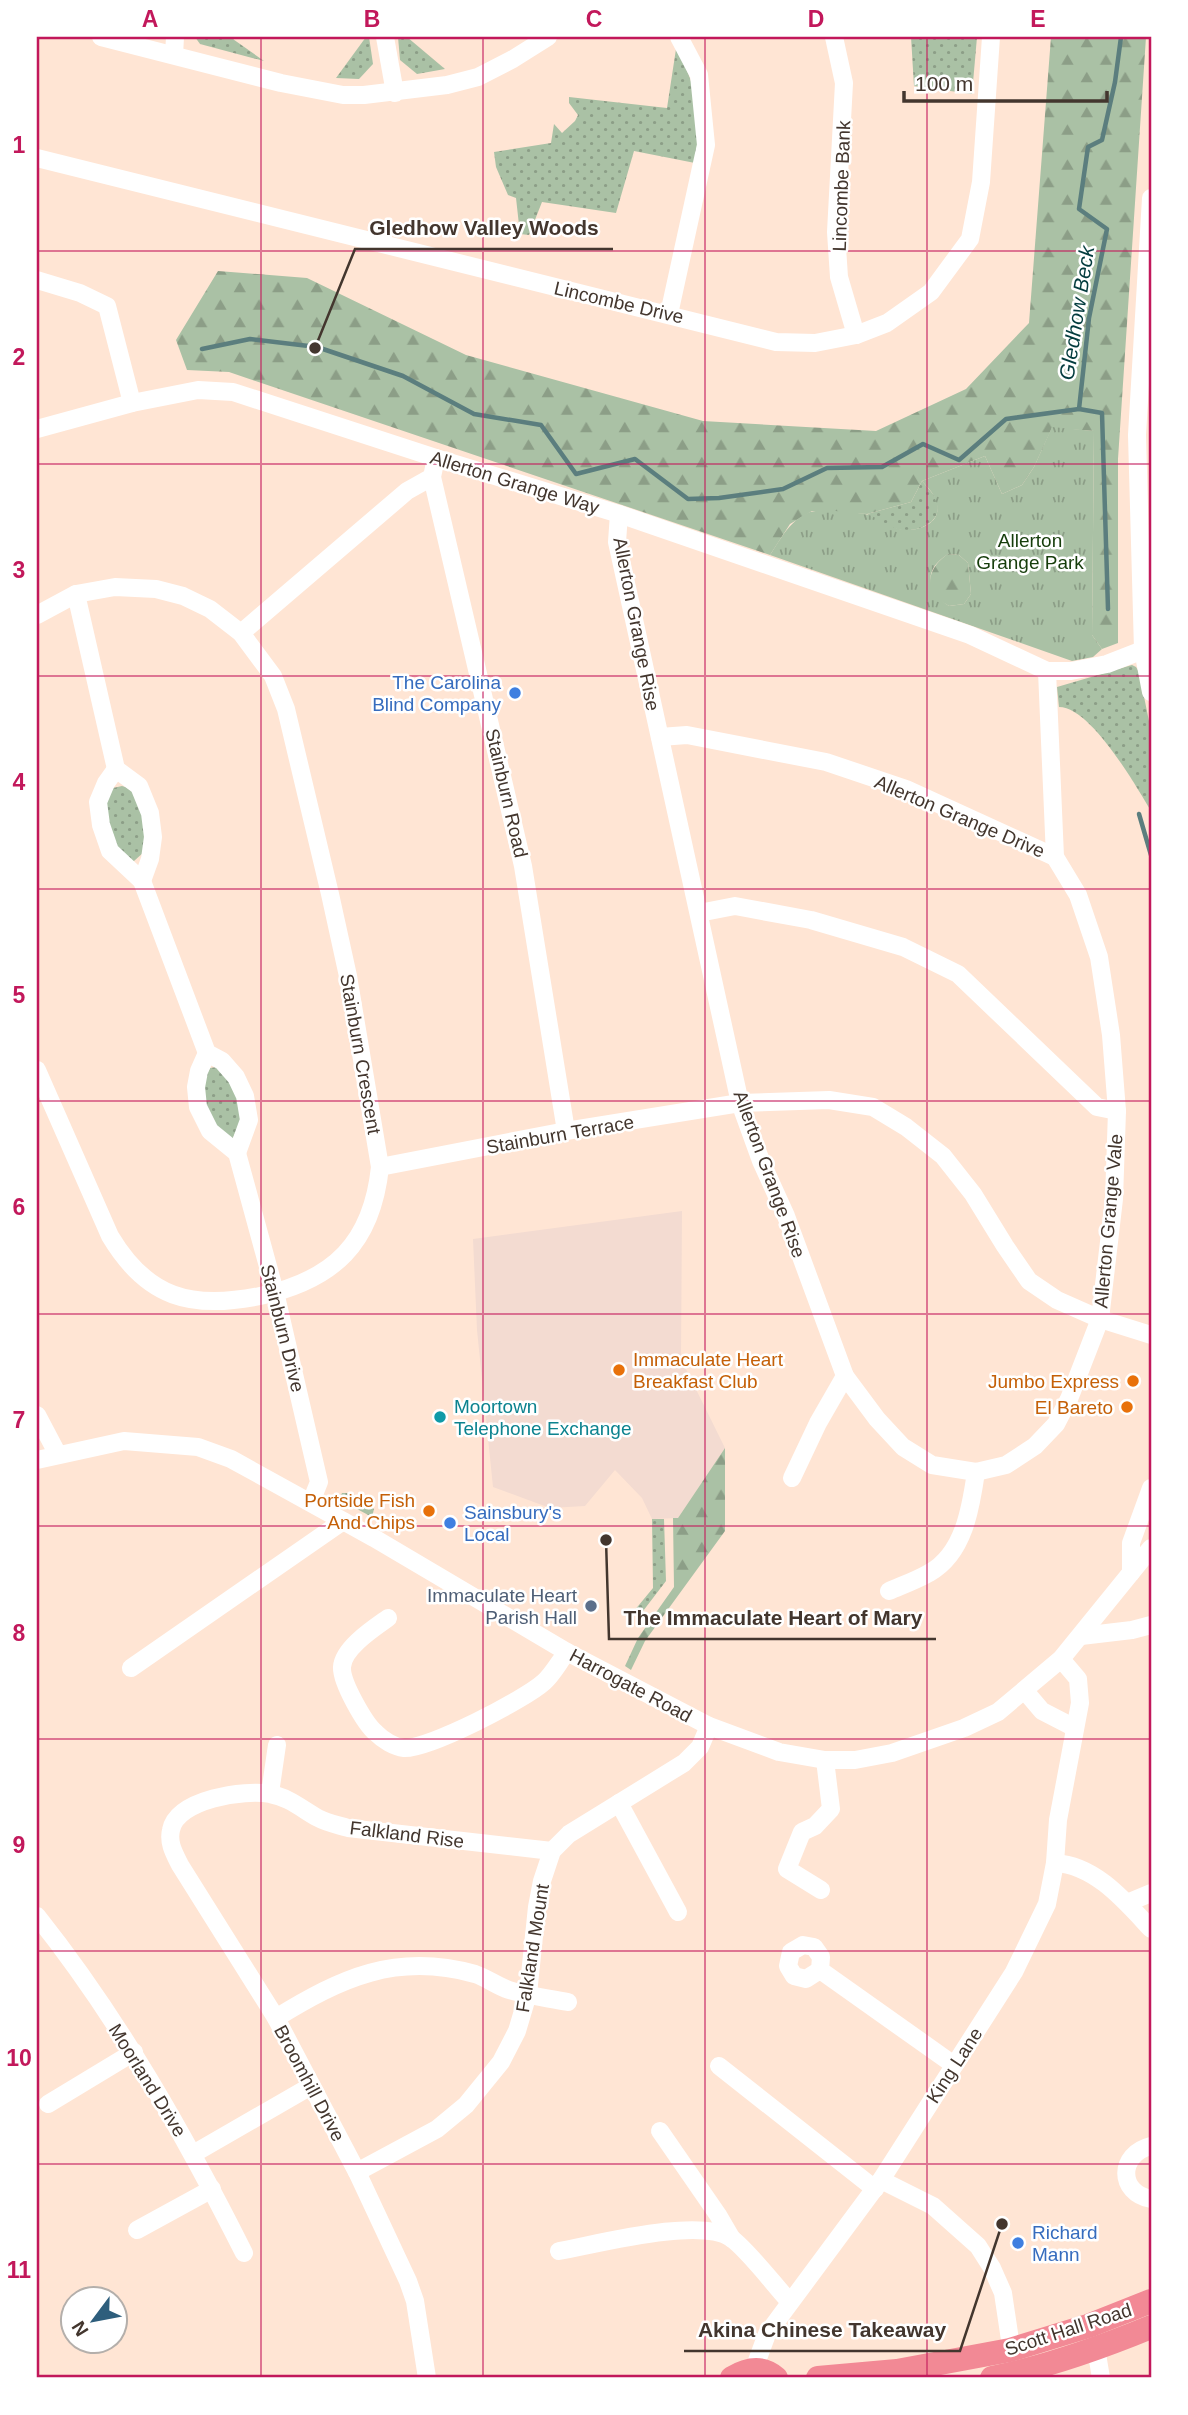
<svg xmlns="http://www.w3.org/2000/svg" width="1188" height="2415" font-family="Helvetica,sans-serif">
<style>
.education{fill:#f3dbd1}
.grass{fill:url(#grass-dots)}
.forest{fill:url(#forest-firs)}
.park{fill:url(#park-tufts);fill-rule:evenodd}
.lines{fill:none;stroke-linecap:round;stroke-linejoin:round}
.stream{stroke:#5b7e7e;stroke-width:4.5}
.minor{stroke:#fff;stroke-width:18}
.highway{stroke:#f28995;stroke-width:24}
.grid{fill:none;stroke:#c2185b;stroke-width:2;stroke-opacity:0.55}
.shop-dot{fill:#3f7fe0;stroke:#fff;stroke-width:2.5}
.food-dot{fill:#e8710a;stroke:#fff;stroke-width:2.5}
.culture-dot{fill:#0f9aa8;stroke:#fff;stroke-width:2.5}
.service-dot{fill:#5c6f8a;stroke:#fff;stroke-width:2.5}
.labels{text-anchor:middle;stroke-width:5;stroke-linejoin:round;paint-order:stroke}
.street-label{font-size:19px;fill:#43362e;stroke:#fff}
.park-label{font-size:19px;fill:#163d0b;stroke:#fff}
.shop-label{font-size:19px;fill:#366cbe;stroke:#fff;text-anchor:start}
.food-label{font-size:19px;fill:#c56008;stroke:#fff;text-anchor:end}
.culture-label{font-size:19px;fill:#0d838f;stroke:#fff;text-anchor:start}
.service-label{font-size:19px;fill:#4e5e75;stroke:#fff;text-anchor:end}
.water-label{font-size:21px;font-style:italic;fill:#033c3e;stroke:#fff}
.leader{fill:none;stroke:#43362e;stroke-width:2.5}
.callout-dot{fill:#43362e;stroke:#fff;stroke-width:2.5}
.callout-label{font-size:21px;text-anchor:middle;font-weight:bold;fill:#43362e;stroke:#fff;stroke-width:5;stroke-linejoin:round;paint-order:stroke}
.neatline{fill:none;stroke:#c2185b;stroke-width:2.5}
.grid-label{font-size:23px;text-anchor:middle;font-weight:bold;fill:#c2185b}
</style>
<defs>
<pattern id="grass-dots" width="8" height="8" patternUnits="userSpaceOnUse" patternTransform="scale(1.75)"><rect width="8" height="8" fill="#aac1a5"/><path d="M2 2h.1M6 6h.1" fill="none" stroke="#8c9e87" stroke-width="1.8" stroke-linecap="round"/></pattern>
<pattern id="forest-firs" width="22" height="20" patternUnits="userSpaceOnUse" patternTransform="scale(1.75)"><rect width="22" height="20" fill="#aac1a5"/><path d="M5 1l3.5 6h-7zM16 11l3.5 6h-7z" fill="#8c9e87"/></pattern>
<pattern id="park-tufts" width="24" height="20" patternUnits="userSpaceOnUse" patternTransform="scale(1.75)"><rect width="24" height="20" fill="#aac1a5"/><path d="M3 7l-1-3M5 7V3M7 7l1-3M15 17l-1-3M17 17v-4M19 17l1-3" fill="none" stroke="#8c9e87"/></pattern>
</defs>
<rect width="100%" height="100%" fill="#ffe5d4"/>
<!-- education -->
<path class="education" d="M682 1211 681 1359 725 1448 678 1518 652 1519 642 1498 615 1470 585 1506 550 1508 493 1487 477 1330 473 1239Z"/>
<!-- grass -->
<g class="grass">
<path d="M195 37H230L264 61 200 44Z"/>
<path d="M366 37H369L373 64 359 79 336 78Z"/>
<path d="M398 37H407L445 69 417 74 400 60Z"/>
<path d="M911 37H977L972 94 914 86Z"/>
<path d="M676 49C699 87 701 121 695 163L634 151 616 213 542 202 529 235 520 234 516 198 508 195 496 167 494 152 551 143 554 124 562 133 575 121 578 115 569 103V97L667 108Z"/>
<path d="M922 481C927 487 933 493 936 499 945 521 920 532 902 530 889 528 878 521 867 514L911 502Z"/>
<path d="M1132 665 1136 667 1139 672 1151 731V811C1136 786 1091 707 1059 707L1057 687Z"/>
<path d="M122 786C145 791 147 833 144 852L134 861H130L116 849 106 814 107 798 113 788Z"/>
<path d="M217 1067C229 1078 243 1099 241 1116 241 1123 236 1131 233 1138L231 1139C208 1123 195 1093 210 1068Z"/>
<path d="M342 1493H347L374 1509 372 1517 342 1501 340 1497Z"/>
<path d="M652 1519H664L666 1581 640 1615 634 1611 653 1588Z"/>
</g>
<!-- forest -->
<g class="forest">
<path d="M1051 37H1146L1118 459V643L1102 649 1092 635 1094 431 1052 428 1034 467 1022 485 1002 494 985 456 922 481 911 502 867 514 812 511 790 524 770 555 229 372 187 370 176 340 218 271 307 278 466 355 703 421 876 431 966 389 1029 323Z"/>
<path d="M948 554 959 555 968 563 971 594 964 604 949 606C944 603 937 599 934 595 924 579 935 562 948 554Z"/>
<path d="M725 1448V1531L645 1641 631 1670 625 1666 638 1638 674 1587 673 1518H678Z"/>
</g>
<!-- park -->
<path class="park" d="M1052 427 1094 431 1092 635 1102 649 1093 657 1072 661 770 555C782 537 790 520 810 512 819 509 854 512 865 514 876 516 886 526 899 529 918 533 946 522 935 499 933 492 926 486 922 481L985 456 1002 494 1022 485 1034 467ZM948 554 959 555 968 563 971 594 964 604 949 606C926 590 923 570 948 554Z"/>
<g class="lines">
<!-- stream -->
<g class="stream">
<path d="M202 349 250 339 317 347 403 376 474 414 541 425 576 474 635 459 688 499 719 498 783 489 827 468 882 467 923 444 959 460 1006 419 1079 409 1089 318 1107 229 1079 209 1088 147 1102 140 1115 82 1121 37"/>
<path d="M1079 409 1102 413 1108 609"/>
<path d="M1139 814 1151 855"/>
</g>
<!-- minor -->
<g class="minor">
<path d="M101 37 281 83 343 95H364L447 85 478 77 513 59 548 37"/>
<path d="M385 37 395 93"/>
<path d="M834 37 844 83 836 232 839 277 856 335"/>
<path d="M174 55 175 37"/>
<path d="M37 158 776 342 815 343 856 335 887 323 931 292 970 239 981 182 991 37"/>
<path d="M1151 198 1137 435 1143 650 1151 692"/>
<path d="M37 280 80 293 107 306 132 403"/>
<path d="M669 314 706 145 699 75 679 37"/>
<path d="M37 429 132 403 198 390 233 392 436 458 619 514 970 635 1047 671H1071L1107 664 1143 650"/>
<path d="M436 458 432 477 523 866 566 1131"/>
<path d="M619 514 617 542 740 1103 761 1161 786 1216 845 1376 877 1419 903 1447 932 1465 976 1472 1006 1465 1035 1446 1056 1424 1069 1399 1100 1319 1114 1199 1117 1111 1111 1035 1099 957 1078 895 1055 857 1047 671"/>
<path d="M76 594 116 769 139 786 150 813 153 837 150 859 142 881"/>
<path d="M37 615 76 594 115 587 156 589 183 596 210 609 241 633 273 676 286 709 330 894 348 976 380 1167C372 1243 334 1280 260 1296 191 1310 147 1298 110 1236L37 1070"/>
<path d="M241 633 407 491 432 477"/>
<path d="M660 737 687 735 826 762 906 789 1055 857"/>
<path d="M116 769 106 783 98 802 101 825 110 851 142 881 207 1053 222 1061 236 1077 245 1096 249 1120 237 1153"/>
<path d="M699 913 735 906 811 920 903 947 958 974 1097 1107 1117 1111"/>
<path d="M207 1053 199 1071 196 1087 198 1107 210 1131 237 1153 275 1292 319 1482 311 1502"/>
<path d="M380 1167 566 1131 740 1103 829 1100 873 1107 906 1127 943 1156 973 1194 1005 1246 1029 1281 1057 1300 1100 1319 1151 1335"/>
<path d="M37 1415 57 1453"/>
<path d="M37 1460 124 1441 198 1447 231 1459 374 1538 567 1652 709 1726 779 1752 825 1760H855L892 1753 964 1728 998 1712 1061 1659 1151 1548"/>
<path d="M792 1478 818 1423 845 1376"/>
<path d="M1131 1573V1543L1151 1488"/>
<path d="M889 1591C903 1585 917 1580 929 1573 964 1554 971 1507 976 1472"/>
<path d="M388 1618C374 1628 343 1648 342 1667 341 1682 365 1724 376 1733 383 1740 394 1747 404 1748 429 1749 524 1700 544 1682 553 1674 559 1662 567 1652"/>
<path d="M1081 1636 1132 1630 1151 1625"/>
<path d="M131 1668 343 1521"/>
<path d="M1025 1691 1042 1711 1075 1728"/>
<path d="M270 1793 277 1745"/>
<path d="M619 1803 678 1912"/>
<path d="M1055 1863C1095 1865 1125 1901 1151 1929"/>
<path d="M821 1890 787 1869 802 1832 815 1826 831 1809 825 1760"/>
<path d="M1127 1903 1151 1893"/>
<path d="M37 1916C119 2019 185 2136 244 2253"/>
<path d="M820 1970 806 1979 794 1976 788 1966 791 1952 803 1945 814 1947 821 1957 820 1970 954 2065"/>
<path d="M276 2018C341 1978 396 1952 475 1974 487 1978 497 1986 509 1990 528 1996 548 1998 568 2002"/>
<path d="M719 2066 875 2189"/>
<path d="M48 2104 134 2052"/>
<path d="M660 2131 718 2215 732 2239"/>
<path d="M1151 2146C1118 2154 1118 2193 1151 2199"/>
<path d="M193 2154 311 2086"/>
<path d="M357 2172 437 2129 466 2105 501 2062 517 2031 528 1994 537 1907 542 1881 552 1851 569 1834 684 1763 700 1747 709 1726"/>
<path d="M881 2180 933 2206 978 2246 992 2268 1003 2293 1013 2360"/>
<path d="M137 2230 212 2189"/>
<path d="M559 2251C598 2244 699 2217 731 2238 748 2250 775 2286 790 2302"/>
<path d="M1096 2348 1101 2378"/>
<path d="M754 2369 767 2334 881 2180 1014 1972 1047 1904 1055 1863 1058 1820 1080 1703 1078 1679 1061 1659"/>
<path d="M427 2378 415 2301 408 2281 357 2172 276 2018 180 1865C174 1853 168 1843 171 1830 177 1799 245 1789 270 1794 288 1797 302 1809 318 1818 327 1823 338 1825 348 1828L552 1851"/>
</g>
<!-- highway -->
<g class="highway">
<path d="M732 2378C747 2369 762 2366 776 2378"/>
<path d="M818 2378 897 2371 1010 2350 1088 2326 1151 2301"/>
<path d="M992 2378C1046 2367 1100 2348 1151 2327"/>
</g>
</g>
<!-- grid -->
<path class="grid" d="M261 37V2378M483 37V2378M705 37V2378M927 37V2378M37 251H1151M37 464H1151M37 676H1151M37 889H1151M37 1101H1151M37 1314H1151M37 1526H1151M37 1739H1151M37 1951H1151M37 2164H1151"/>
<!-- markers -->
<g class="shop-dot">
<circle cx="515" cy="693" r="7"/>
<circle cx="450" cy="1523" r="7"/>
<circle cx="1018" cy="2243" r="7"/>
</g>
<g class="food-dot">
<circle cx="619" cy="1370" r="7"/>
<circle cx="1133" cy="1381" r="7"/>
<circle cx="1127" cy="1407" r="7"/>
<circle cx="429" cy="1511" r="7"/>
</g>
<circle class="culture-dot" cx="440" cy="1417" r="7"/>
<circle class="service-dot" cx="591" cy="1606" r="7"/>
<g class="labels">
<!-- street labels -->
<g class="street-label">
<text transform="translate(841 186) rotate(-88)" y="7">Lincombe Bank</text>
<text transform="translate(619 302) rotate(13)" y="7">Lincombe Drive</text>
<text transform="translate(515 482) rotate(17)" y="7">Allerton Grange Way</text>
<text transform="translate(637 624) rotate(79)" y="7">Allerton Grange Rise</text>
<text transform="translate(507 793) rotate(77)" y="7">Stainburn Road</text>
<text transform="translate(960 816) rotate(23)" y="7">Allerton Grange Drive</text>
<text transform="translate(361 1054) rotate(80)" y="7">Stainburn Crescent</text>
<text transform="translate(560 1134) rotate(-10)" y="7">Stainburn Terrace</text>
<text transform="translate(770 1174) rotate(70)" y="7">Allerton Grange Rise</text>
<text transform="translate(1108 1221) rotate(-85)" y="7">Allerton Grange Vale</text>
<text transform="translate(283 1328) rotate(76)" y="7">Stainburn Drive</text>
<text transform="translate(631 1685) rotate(28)" y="7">Harrogate Road</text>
<text transform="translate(407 1834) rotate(7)" y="7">Falkland Rise</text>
<text transform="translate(532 1948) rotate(-81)" y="7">Falkland Mount</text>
<text transform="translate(954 2065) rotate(-57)" y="7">King Lane</text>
<text transform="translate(148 2080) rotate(58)" y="7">Moorland Drive</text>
<text transform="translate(310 2083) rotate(62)" y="7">Broomhill Drive</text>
<text transform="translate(1068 2329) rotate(-18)" y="7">Scott Hall Road</text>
</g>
<!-- park labels -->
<g class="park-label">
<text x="1030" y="547">Allerton<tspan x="1030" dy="22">Grange Park</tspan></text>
</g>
<!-- shop labels -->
<g class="shop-label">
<text x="501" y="689" text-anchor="end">The Carolina<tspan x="501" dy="22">Blind Company</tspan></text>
<text x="464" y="1519">Sainsbury's<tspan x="464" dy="22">Local</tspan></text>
<text x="1032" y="2239">Richard<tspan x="1032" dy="22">Mann</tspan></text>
</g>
<!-- food labels -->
<g class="food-label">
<text x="633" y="1366" text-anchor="start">Immaculate Heart<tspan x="633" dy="22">Breakfast Club</tspan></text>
<text x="1119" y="1388">Jumbo Express</text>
<text x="1113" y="1414">El Bareto</text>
<text x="415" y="1507">Portside Fish<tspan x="415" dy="22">And Chips</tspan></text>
</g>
<!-- culture labels -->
<g class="culture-label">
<text x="454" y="1413">Moortown<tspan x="454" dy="22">Telephone Exchange</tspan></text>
</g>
<!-- service labels -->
<g class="service-label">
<text x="577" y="1602">Immaculate Heart<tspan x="577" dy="22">Parish Hall</tspan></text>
</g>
<!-- water labels -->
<g class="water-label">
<text transform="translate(1077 313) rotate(-81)" y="7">Gledhow Beck</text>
</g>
</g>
<!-- callouts -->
<path class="leader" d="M315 348L355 249H613M606 1540L609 1639H936M1002 2224L960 2351H684"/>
<g class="callout-dot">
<circle cx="315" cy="348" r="7"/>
<circle cx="606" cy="1540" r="7"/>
<circle cx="1002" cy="2224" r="7"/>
</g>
<g class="callout-label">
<text x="484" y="235">Gledhow Valley Woods</text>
<text x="773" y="1625">The Immaculate Heart of Mary</text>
<text x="822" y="2337">Akina Chinese Takeaway</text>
</g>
<!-- border -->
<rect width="1188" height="2415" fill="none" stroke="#ffffff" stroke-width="77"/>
<!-- north arrow -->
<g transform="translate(94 2320) rotate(238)"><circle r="33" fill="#ffffff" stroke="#b4afab" stroke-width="2"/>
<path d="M0-5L12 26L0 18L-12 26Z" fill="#2e5e7c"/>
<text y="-10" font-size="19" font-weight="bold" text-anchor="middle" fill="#43362e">N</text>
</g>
<!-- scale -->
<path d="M904 91v10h203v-10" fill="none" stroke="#43362e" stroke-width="3.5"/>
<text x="915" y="91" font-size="21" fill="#43362e" stroke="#ffffff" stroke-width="5" paint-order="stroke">100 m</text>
<rect x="38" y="38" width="1112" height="2338" class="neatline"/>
<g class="grid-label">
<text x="150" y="27">A</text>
<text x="372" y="27">B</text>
<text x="594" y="27">C</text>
<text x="816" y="27">D</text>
<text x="1038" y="27">E</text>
<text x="19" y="153">1</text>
<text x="19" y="365">2</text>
<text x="19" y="578">3</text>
<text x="19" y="790">4</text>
<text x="19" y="1003">5</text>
<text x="19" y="1215">6</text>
<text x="19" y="1428">7</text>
<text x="19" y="1641">8</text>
<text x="19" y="1853">9</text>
<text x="19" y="2066">10</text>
<text x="19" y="2278">11</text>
</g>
</svg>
